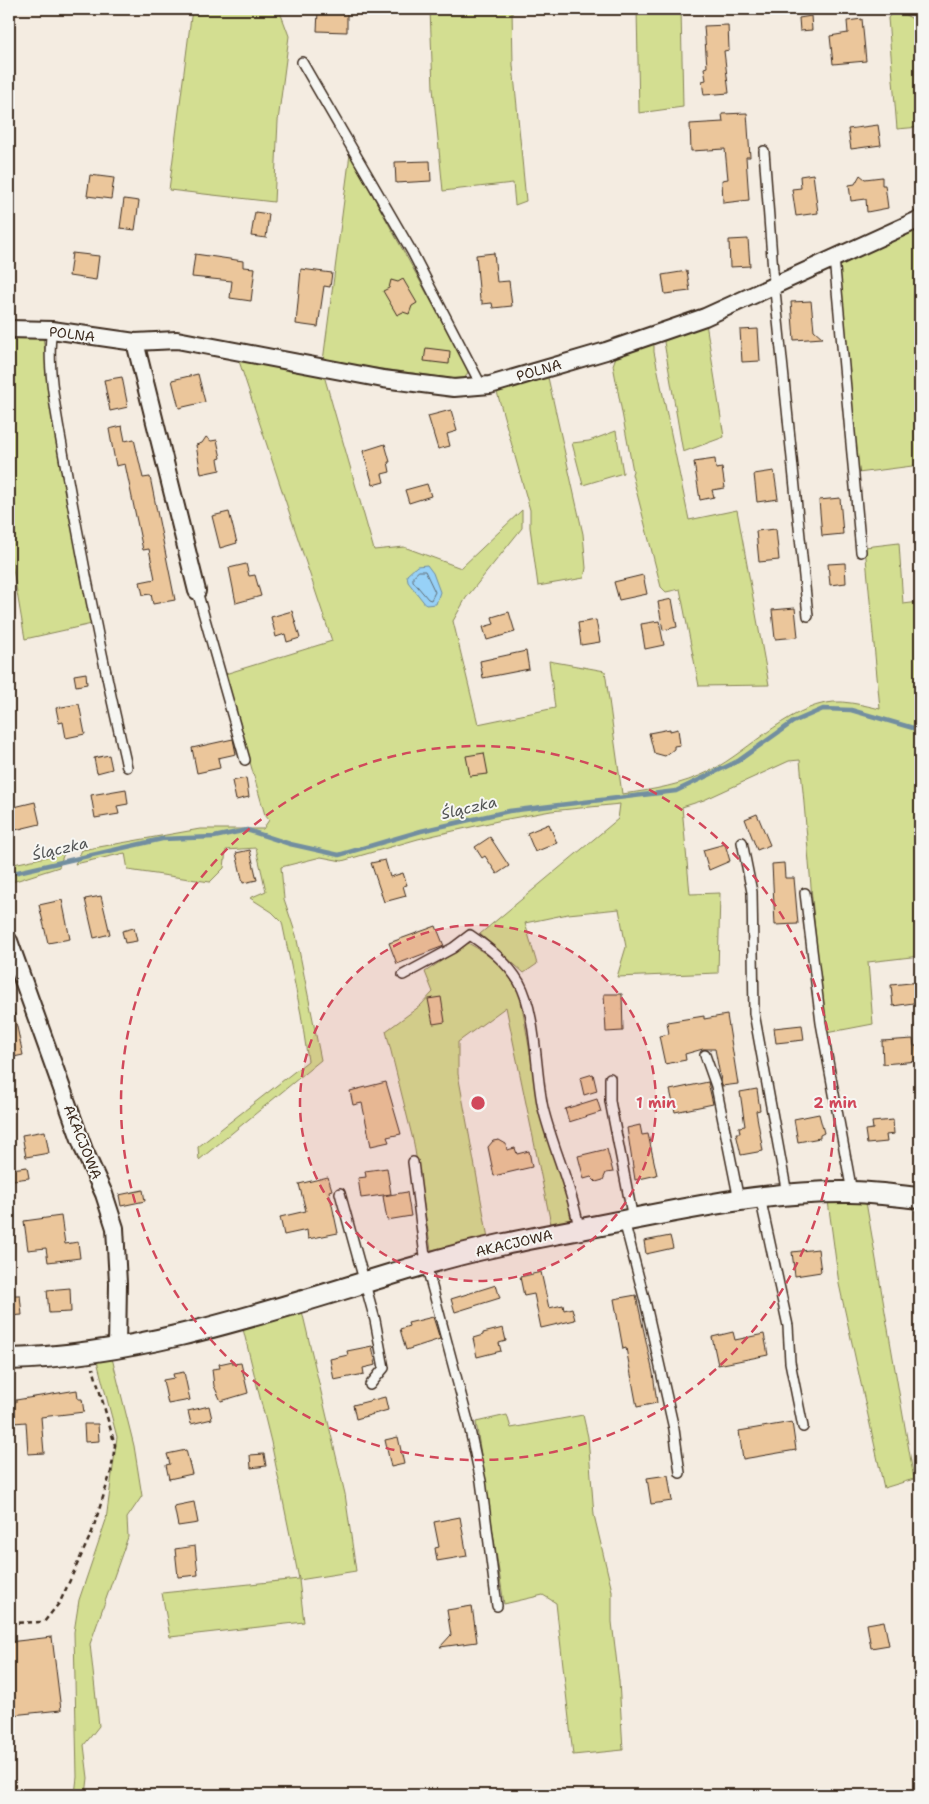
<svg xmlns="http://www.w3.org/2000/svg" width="929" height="1804" font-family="'Shantell Sans',sans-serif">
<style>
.green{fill:#d3de91;stroke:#878458}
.water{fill:#97d1f7;stroke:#728ea0}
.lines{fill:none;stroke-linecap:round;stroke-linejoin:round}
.shore{stroke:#606d75;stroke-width:1}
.stream{stroke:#728ea0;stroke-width:4.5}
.building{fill:#ebc69b;stroke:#3b2a1e}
.service-casing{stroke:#3b2a1e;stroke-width:12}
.minor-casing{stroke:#3b2a1e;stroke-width:20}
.tertiary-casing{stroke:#3b2a1e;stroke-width:24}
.path{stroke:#3b2a1e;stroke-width:2.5;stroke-dasharray:5 4;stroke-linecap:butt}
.service{stroke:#f6f6f2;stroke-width:9}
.minor{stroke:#f6f6f2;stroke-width:16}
.tertiary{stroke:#f6f6f2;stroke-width:20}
.ring{fill:none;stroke:#d1495b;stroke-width:2.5;stroke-dasharray:9 6}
.labels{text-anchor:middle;stroke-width:4;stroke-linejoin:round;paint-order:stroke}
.street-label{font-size:14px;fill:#3b2a1e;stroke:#f6f6f2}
.water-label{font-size:15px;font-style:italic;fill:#525454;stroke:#f6f6f2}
.centre{fill:#d1495b;stroke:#f6f6f2;stroke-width:2.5}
.ring-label{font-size:15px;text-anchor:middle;font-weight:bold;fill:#d1495b;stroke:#f6f6f2;stroke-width:4;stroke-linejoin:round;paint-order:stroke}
</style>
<rect width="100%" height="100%" fill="#f4ece1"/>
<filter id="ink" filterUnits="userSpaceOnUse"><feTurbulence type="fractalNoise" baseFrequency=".02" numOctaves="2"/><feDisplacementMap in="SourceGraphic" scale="10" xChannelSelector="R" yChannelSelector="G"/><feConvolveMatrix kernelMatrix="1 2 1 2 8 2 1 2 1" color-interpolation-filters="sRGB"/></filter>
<g filter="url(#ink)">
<!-- green -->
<g class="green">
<path d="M192 9H279L289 36 278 121 274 202 169 190Z"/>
<path d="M430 9H512L513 65 526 201 515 205 513 183 443 191 433 88Z"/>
<path d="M637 9H681L683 107 639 113Z"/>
<path d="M895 9 920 23V127L897 129 888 18Z"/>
<path d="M350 154 469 370 464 380 323 361Z"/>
<path d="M920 225V465L858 473 840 267 847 257Z"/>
<path d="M706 323 724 437 683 452 664 342 669 335Z"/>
<path d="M9 337H43L59 455 92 624 25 639 9 546Z"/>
<path d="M654 340V352L689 520 737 510 769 685 699 686 680 589 666 592 661 587 632 474 633 471 613 365 618 351Z"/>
<path d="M237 355 323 372 374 550 404 547 461 568 522 510V528L466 598 453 621 478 724 555 708 549 661 605 671 622 794C653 790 682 785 710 771 750 751 795 699 842 702 855 703 868 706 880 709L865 547 899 543 903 604 920 602V956L868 962 873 1024 826 1033C814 943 809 851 800 760L789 761 704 800 682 807 690 894 720 893 718 973 617 977 626 947 619 909 568 914 525 923 537 964 524 973 480 934 618 819 620 804 551 811 502 820 418 839 342 861 321 857 281 867 284 899 296 935 321 1060 199 1160 198 1147 308 1061 301 1014 282 922 272 912 250 898 266 891 256 848 226 850 224 868 210 882 128 870 125 853 75 864 82 850 200 829H263L269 820 265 815 225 674 332 641Z"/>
<path d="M547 373 583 534 586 568 584 578 538 586 530 527V510L497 392 501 386Z"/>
<path d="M616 431 623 473 583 485 572 443 589 441Z"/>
<path d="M64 853 59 867 9 883V865Z"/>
<path d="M468 943C491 955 509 972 520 995L540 1110 569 1205 571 1221 551 1224 506 1007 458 1042V1074L488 1238 431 1250 414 1144 386 1031 420 1006 433 992 425 972Z"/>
<path d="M828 1201 866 1202 914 1479 884 1488 839 1284Z"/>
<path d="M302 1311 345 1494 356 1571 299 1580 304 1622 170 1637 162 1593 299 1579 271 1442 243 1329Z"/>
<path d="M112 1358 134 1446 142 1496 127 1518 128 1537 90 1644 99 1726 84 1745 88 1778 86 1795H75L77 1777 74 1632 79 1600 106 1520 117 1437 97 1361Z"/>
<path d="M507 1415 511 1428 583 1415 588 1437 594 1515 612 1591V1622L619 1681 623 1750 573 1755 556 1603 543 1595 504 1604 476 1422Z"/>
</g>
<!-- water -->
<path class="water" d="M427 565 433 573 440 592 436 604 426 605 408 582 407 575 417 566Z"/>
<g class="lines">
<!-- shore -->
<path class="shore" d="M419 571H425L435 592 431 600 428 599 413 581V577Z"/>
<!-- stream -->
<path class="stream" d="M9 874 162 839 214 837 247 830 290 844 339 855 421 831 509 811 676 791 738 761 793 722 823 709 851 710 920 730"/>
</g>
<!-- building -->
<g class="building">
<path d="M318 11 347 12V32L317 31Z"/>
<path d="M811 16 812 30 800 31 799 18Z"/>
<path d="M862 19 866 61 833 64 830 36 848 33 847 21Z"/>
<path d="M728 25 729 50 724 51 729 93 704 95 702 81 706 80 704 68 707 67 704 26Z"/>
<path d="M747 113 750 157H746L749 200 723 203 722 180 728 179 725 149 691 151 690 124 723 122 722 114Z"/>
<path d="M878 125 881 145 851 149 848 129Z"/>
<path d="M430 161 431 181 396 183 395 162Z"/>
<path d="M813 174 818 213 796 216 792 189 801 188 800 176Z"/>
<path d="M90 175 114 178 111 199 87 196Z"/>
<path d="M860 175 865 179 882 177V185H885L888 208 867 212 866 199 851 201 849 185 855 184Z"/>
<path d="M124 199 139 201 135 230 120 228Z"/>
<path d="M255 212 269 214 266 238 251 236Z"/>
<path d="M748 239 750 266 730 267 729 240Z"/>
<path d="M72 253 99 256 96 280 69 276Z"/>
<path d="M494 253 497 282 509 281 512 306 493 308 492 303 482 304V300H480L476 255Z"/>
<path d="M195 254 243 261V267L255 268 251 301 230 298 232 281 192 277Z"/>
<path d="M301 269 332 273 330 287 324 286 318 327 296 324Z"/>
<path d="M687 271 690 291 665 294 662 275Z"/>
<path d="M403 279 417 303 412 306 409 314 403 312 397 315 383 291 389 288 391 280 398 282Z"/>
<path d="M811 301 814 330 823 338 794 340 791 302Z"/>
<path d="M758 329 760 361 742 362 740 330Z"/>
<path d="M426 348 450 351 449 364 424 361Z"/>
<path d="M198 374 205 402 179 408 172 380Z"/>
<path d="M122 377 128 407 110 411 104 380Z"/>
<path d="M451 410 457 431 447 434 450 446 438 449 428 416Z"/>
<path d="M122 426 125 441 134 439 143 478 150 477 175 600 153 604 151 594 143 595 140 582 155 579 149 549 143 550 125 464 116 466 111 440 109 429Z"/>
<path d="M206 437 211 441 217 440 221 458 218 459 220 470 201 474 196 445 202 443Z"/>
<path d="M385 444 390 462H388L390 472 382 474 384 482 373 485 363 451Z"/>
<path d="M715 459 716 469 722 468 725 488 712 490 714 497 700 500 694 462Z"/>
<path d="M774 471 778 499 757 502 754 474Z"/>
<path d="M427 484 431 496 409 503 405 490Z"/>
<path d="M840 498 843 534 822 536 819 500Z"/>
<path d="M229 512 237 543 220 548 212 516Z"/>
<path d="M776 529 779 560 759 562 756 531Z"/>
<path d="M845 563 846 583 830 585 828 564Z"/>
<path d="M246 564 249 576 255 575 261 596 236 603 229 568Z"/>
<path d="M643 575 647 594 619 600 614 582Z"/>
<path d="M672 599 677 627 663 630 658 602Z"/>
<path d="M795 608 798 637 775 639 772 610Z"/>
<path d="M292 611 300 638 287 642 285 634 276 637 271 617Z"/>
<path d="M509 612 515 632 487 640 483 627 494 624 492 617Z"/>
<path d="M596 620 600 642 581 645 578 623Z"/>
<path d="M659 621 664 645 645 649 641 624Z"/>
<path d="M526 651 529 669 483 678 480 661Z"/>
<path d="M86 673 87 684 76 686 74 675Z"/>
<path d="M79 704 85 734 66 738 63 722 59 723 56 708Z"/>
<path d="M670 729V731L678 729 680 745 674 746V749L665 756 654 753 649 733Z"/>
<path d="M233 739 236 754 218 758 220 768 197 773 192 748Z"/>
<path d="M484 753 488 774 470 776 466 756Z"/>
<path d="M109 755 112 769 97 773 94 758Z"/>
<path d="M246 778 249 797 236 800 232 781Z"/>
<path d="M126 789 128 804 117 806 119 814 95 818 91 795Z"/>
<path d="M35 802 40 824 15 830 10 808Z"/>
<path d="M757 814 770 845 757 850 745 819Z"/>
<path d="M549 824 557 843 535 852 527 833Z"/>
<path d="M490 837 509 866 497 874 485 856 482 858 475 847Z"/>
<path d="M725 844 730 861 709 870 703 850Z"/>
<path d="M250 850 257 880 243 883 236 853Z"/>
<path d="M385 860 390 877 403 873 407 885 403 886 406 896 384 902 371 863Z"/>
<path d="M784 863 785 878H794L798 924 775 925 772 864Z"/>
<path d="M101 896 110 934 94 938 85 899Z"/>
<path d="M62 900 70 939 48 943 39 905Z"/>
<path d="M436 926 444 946 397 964 389 943Z"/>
<path d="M134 928 137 941 125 943 122 931Z"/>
<path d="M920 982V1002L893 1006 891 985Z"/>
<path d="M604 994H622L623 1031 606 1032Z"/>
<path d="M441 997 445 1022 433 1024 428 999Z"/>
<path d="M14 1013 23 1055 9 1058V1014Z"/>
<path d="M727 1015 738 1084 722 1086 715 1049H703L685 1054 686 1060 665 1064 659 1036 669 1034 667 1022 704 1016V1019Z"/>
<path d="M802 1025 804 1040 776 1043 774 1028Z"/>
<path d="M913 1039 914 1046H917L918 1061 883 1064 882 1041Z"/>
<path d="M593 1074 597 1091 584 1095 580 1078Z"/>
<path d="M386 1082 401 1134 387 1137 389 1142 371 1146 362 1103 353 1105 350 1091Z"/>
<path d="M708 1082 713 1104 675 1112 670 1090Z"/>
<path d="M757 1089 760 1110 756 1111 763 1151 741 1155 736 1133H740L739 1127 745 1126 740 1092Z"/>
<path d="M597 1099 601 1112 569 1122 565 1109Z"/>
<path d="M819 1114 824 1133 820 1135V1138L798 1142 794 1119Z"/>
<path d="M893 1120 894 1134 886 1135 887 1142 867 1144 865 1130 873 1129 872 1122Z"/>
<path d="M640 1125 642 1135 648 1134 657 1175 635 1180 627 1128Z"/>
<path d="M45 1131 49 1153 26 1157 22 1135Z"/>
<path d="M499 1140 506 1144 507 1150 515 1148 517 1154 529 1151 532 1167 494 1176 488 1147 493 1141Z"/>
<path d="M607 1149 613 1172 606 1173 603 1180 596 1182 591 1177 584 1179 578 1156Z"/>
<path d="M27 1167 29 1178 13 1180 11 1169Z"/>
<path d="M387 1168 391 1194 361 1198 358 1178 366 1177 365 1171Z"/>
<path d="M328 1177 332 1190 329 1191 338 1233 308 1239 307 1230 284 1235 280 1217 306 1211 299 1184Z"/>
<path d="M143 1190 145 1201 121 1206 119 1195Z"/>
<path d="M407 1192 411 1216 387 1220 383 1196Z"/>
<path d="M61 1216 65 1244 78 1242 80 1258 48 1262 46 1248 28 1250 24 1221Z"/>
<path d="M670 1236 673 1248 646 1254 644 1241Z"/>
<path d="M818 1249 821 1272 795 1276 792 1252Z"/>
<path d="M541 1272 549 1308 563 1305 564 1310 572 1308 575 1320 541 1328 534 1294 524 1296 520 1277Z"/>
<path d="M496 1285 500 1298 455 1312 451 1299Z"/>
<path d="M70 1288 71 1312 49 1313 47 1290Z"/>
<path d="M9 1295H20L22 1315 9 1316Z"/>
<path d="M636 1295 653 1373 657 1403 637 1407 626 1348 623 1349 614 1299Z"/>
<path d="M433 1317 440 1339 406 1350 400 1329 409 1326 408 1323Z"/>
<path d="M503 1328 506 1341 499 1343 501 1351 477 1357 473 1338 483 1335V1333Z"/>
<path d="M733 1332 735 1340 764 1334 768 1355 718 1365 712 1337Z"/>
<path d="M372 1346 376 1365 363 1368 364 1374 334 1380 330 1359 348 1355 347 1351Z"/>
<path d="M233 1361V1364L241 1363 248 1393 221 1401 214 1386 212 1369 220 1368 219 1364Z"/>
<path d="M184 1372 190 1400 168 1404 163 1380 174 1378 173 1374Z"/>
<path d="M77 1390 78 1399H82L84 1412 41 1417 44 1453 28 1454 26 1422 14 1423 11 1403 16 1402V1400Z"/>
<path d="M385 1397 388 1410 356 1419 353 1405Z"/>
<path d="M209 1406 212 1419 191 1424 188 1411Z"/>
<path d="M792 1422 796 1450 743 1459 739 1431Z"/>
<path d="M84 1424H98L99 1441 85 1442Z"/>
<path d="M398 1437 404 1464 391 1467 385 1440Z"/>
<path d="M186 1450 192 1474 169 1479 166 1465 170 1464 167 1454Z"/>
<path d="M264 1454 266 1466 251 1468 250 1455Z"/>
<path d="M668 1475 672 1501 651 1504 647 1478Z"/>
<path d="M194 1502 198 1523 178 1526 174 1506Z"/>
<path d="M460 1517 467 1556 437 1561 435 1548 439 1547 434 1522Z"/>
<path d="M195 1546 198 1575 178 1577 175 1549Z"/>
<path d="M472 1606 477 1642 440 1647 451 1635 447 1610Z"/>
<path d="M884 1621 889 1645 871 1648 867 1624Z"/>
<path d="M52 1637 61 1710 12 1715 9 1686V1642Z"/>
</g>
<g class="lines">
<!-- service casing -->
<g class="service-casing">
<g id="service">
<path d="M302 62 412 252 481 385"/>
<path d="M764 151 773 271 808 616"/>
<path d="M834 258 861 552"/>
<path d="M52 330C45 368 60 431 66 469 84 569 104 668 127 767"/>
<path d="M197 591 245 760"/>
<path d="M742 842 752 892 754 1013 787 1194"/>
<path d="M805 893 821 1023 852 1192"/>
<path d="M403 975 453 948 470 935C489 948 507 962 519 982 537 1014 535 1072 543 1108 553 1149 572 1187 579 1228"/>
<path d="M705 1055 716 1086 739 1200"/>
<path d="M610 1078V1101L633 1219"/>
<path d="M413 1162 426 1264 468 1421 481 1481 497 1606"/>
<path d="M340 1193 375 1320 384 1368 370 1385"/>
<path d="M760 1197 788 1326 790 1362 803 1427"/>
<path d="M624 1221 646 1305 674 1429 680 1473"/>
</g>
</g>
<!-- minor casing -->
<g class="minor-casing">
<g id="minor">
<path d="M9 329 52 330 135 342 177 340 383 379 454 388 490 385 606 351 705 317 920 219"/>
<path d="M135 342 197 591"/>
<path d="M9 941 84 1150 104 1194 115 1228 118 1283 117 1349"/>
</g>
</g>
<!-- tertiary casing -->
<g class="tertiary-casing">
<path id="tertiary" d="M9 1359C152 1355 286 1305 422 1265 488 1245 556 1234 623 1221 698 1206 774 1191 850 1192 873 1192 897 1196 920 1198"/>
</g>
<!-- path -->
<path class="path" d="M9 1623 44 1622 60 1602 92 1532 111 1472 115 1445 93 1368"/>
<!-- service -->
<use href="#service" class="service"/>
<!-- minor -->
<use href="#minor" class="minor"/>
<!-- tertiary -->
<use href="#tertiary" class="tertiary"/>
</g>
</g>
<!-- distance rings -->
<circle cx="478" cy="1103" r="178" fill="#d1495b" fill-opacity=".12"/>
<g class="ring">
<circle cx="478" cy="1103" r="178"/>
<circle cx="478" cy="1103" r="357"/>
</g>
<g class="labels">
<!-- street labels -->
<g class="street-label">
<text transform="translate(72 334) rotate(7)" y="5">POLNA</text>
<text transform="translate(539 370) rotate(-16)" y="5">POLNA</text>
<text transform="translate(83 1142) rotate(68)" y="5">AKACJOWA</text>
<text transform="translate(514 1243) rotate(-13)" y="5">AKACJOWA</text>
</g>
<!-- water labels -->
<g class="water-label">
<text transform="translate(469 808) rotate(-13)" y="5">Ślączka</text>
<text transform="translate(60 849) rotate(-13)" y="5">Ślączka</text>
</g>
</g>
<circle cx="478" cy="1103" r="8" class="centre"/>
<g class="ring-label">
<text x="656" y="1108">1 min</text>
<text x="835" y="1108">2 min</text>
</g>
<!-- margin -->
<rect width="929" height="1804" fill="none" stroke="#f6f6f2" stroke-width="30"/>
<rect x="15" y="15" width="899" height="1774" fill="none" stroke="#3b2a1e" stroke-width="2" filter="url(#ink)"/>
</svg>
